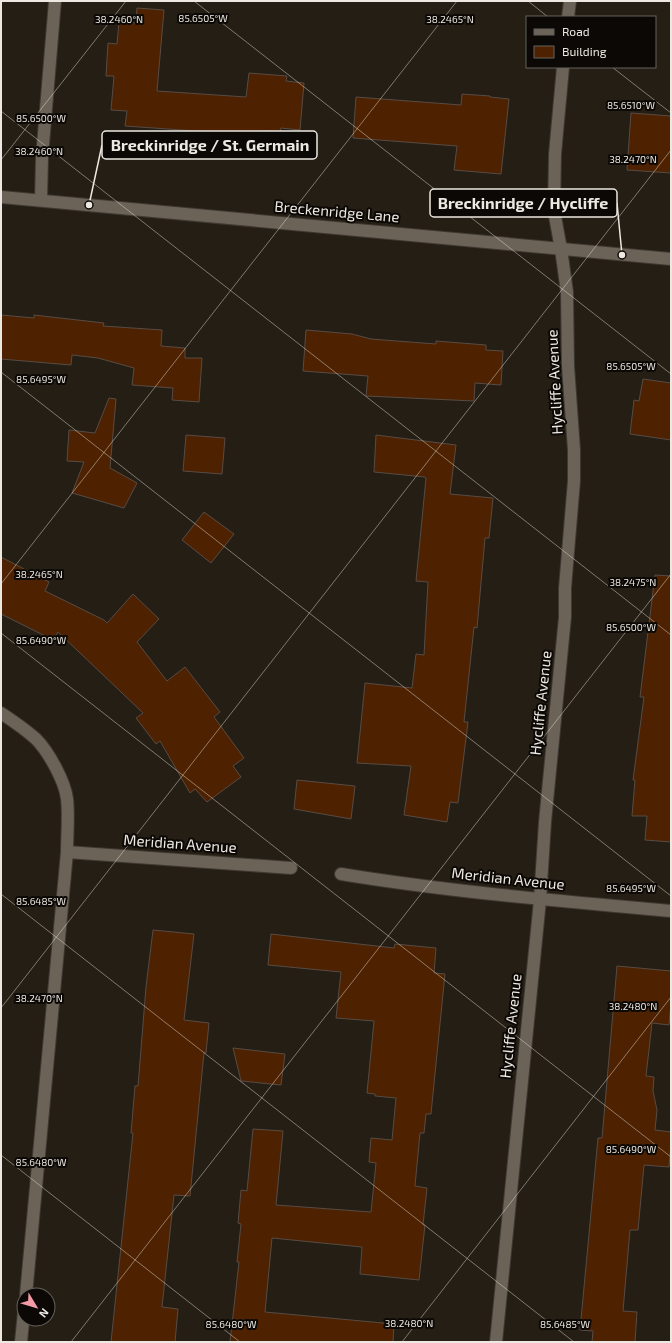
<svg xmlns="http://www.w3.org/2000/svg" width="672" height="1343" font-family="'Exo 2',sans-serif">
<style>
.building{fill:#4e2200;stroke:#574b44}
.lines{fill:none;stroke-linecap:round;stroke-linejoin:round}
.street-casing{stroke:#3f3933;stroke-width:14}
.secondary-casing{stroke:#3f3933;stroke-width:14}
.street{stroke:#6b6357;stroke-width:12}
.secondary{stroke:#6b6357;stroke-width:12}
.ticks{fill:none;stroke:#ede8e1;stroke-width:1;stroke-opacity:0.45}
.labels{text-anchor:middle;stroke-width:4;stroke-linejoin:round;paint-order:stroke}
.street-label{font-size:15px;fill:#ede8e1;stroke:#0b0805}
.ticks-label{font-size:10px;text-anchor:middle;fill:#ede8e1;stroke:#0b0805;stroke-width:4;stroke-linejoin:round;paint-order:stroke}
.leader{fill:none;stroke:#ede8e1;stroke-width:1.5}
.callout-dot{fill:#ede8e1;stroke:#0b0805;stroke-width:1.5}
.callout{fill:#0b0805;stroke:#ede8e1;stroke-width:1.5}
.callout-label{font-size:16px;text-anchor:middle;font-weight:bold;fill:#ede8e1}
</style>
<rect width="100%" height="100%" fill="#251e14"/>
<!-- building -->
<g class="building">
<path d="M137 8 164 10 157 91 246 97 249 73 287 76 286 81 304 83 300 130 281 128 280 132 268 131 267 136 125 126 127 111 111 110 114 76H106L108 43 117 44 119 21 136 23Z"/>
<path d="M462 94 490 96V97L509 99 501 174 454 170 457 146 353 138 356 97 461 105Z"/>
<path d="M631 113 671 116V173L627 170Z"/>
<path d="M1 315 34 318V315L104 323 103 326 162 330 161 346 185 348V358H202L199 402 172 400 173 388 132 385 134 368 98 358 72 355 71 365 1 359Z"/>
<path d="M306 330 352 334 371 339 436 344V341L486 345V350L503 351 501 385 475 383 474 401 366 396 368 376 303 371Z"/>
<path d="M643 379 671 383V440L630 434 634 400 639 401Z"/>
<path d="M109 398 116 399 110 468 137 483 124 508 72 493 84 462 67 461 69 430 95 433Z"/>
<path d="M186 435 225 438 222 474 183 471Z"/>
<path d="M376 435 456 445 450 494 493 498 489 538H485L477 628 474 627 464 722H468L458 803 450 802 447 822 404 815 411 766 357 763 365 683 412 688 416 654 424 655 428 582 416 581 426 478 425 477 374 472Z"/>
<path d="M204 512 234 534 211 563 182 540Z"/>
<path d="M1 557 49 582 45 591 104 620 107 623 133 594 159 619 137 642 167 681 185 667 220 712 214 717 244 758 233 766 241 777 207 802 195 789 190 793 160 741 156 744 136 718 143 713 58 632 53 640 1 614Z"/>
<path d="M655 575 671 576V842L645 840 647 816H632L635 780H633L644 697H640Z"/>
<path d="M297 780 355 786 351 819 294 809Z"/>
<path d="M153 930 194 934 184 1020 209 1023 206 1053H204L190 1196 174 1195 162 1307 178 1309 175 1342H111L133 1133H131L135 1086H138L146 987Z"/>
<path d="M271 934 394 948 395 944 436 948 434 973 445 974 431 1114H426L424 1133H420L415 1186 427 1188 423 1225H425L419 1280 360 1274 362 1247 272 1238 265 1312 394 1324 393 1342H230L239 1262H237L241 1224 238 1223 241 1190 247 1191 253 1129 283 1131 276 1205 371 1212 376 1163 369 1162 371 1138 392 1140 396 1098 375 1096V1094L367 1093 374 1021 336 1018 341 972 268 965Z"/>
<path d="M617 966 671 971V1002L669 1025 652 1023 646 1076 654 1077 653 1091 657 1110 655 1130 671 1132V1143L669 1167 644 1165 638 1230H630L623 1311 637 1312 635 1342H592L593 1331 580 1330 598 1138H602Z"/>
<path d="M233 1048 285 1054 281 1085 241 1081Z"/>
</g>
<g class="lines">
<!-- street casing -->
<g class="street-casing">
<g id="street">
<path d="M568 17 570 1"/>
<path d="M41 200 42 157 55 1"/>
<path d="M1 713C13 721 25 729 36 739 48 751 65 781 67 799 69 815 67 835 67 852L26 1295"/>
<path d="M67 852 291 868"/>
<path d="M341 874C451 892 561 901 671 911"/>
<path d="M21 1342 24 1312"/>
<path d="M496 1342 540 900 545 822 565 617V588L574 481V450L568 366 567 292 561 249 554 211 555 154 563 67"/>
</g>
</g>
<!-- secondary casing -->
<g class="secondary-casing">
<path id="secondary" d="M1 197 671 259"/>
</g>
<!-- street -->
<use href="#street" class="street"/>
<!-- secondary -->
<use href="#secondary" class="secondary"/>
</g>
<!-- ticks -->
<path class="ticks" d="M194 1 671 374M528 1 548 17M612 67 671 113M1 111 671 635M1 160 126 1M1 372 671 896M1 584 457 1M1 633 671 1157M1 894 574 1342M1 1008 671 150M1 1155 240 1342M71 1342 671 574M402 1342 671 997"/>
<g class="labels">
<!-- street labels -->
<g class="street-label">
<text transform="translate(337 212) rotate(5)" y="5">Breckenridge Lane</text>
<text transform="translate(555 382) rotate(-93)" y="5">Hycliffe Avenue</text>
<text transform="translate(541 703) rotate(-84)" y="5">Hycliffe Avenue</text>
<text transform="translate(180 844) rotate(4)" y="5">Meridian Avenue</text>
<text transform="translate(508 879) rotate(6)" y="5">Meridian Avenue</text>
<text transform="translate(511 1026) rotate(-84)" y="5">Hycliffe Avenue</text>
</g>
</g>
<g class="ticks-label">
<text x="203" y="22">85.6505°W</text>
<text x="119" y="23">38.2460°N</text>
<text x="450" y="23">38.2465°N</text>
<text x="631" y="109">85.6510°W</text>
<text x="41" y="122">85.6500°W</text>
<text x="39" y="155">38.2460°N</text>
<text x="633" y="163">38.2470°N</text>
<text x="631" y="370">85.6505°W</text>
<text x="41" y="383">85.6495°W</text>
<text x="39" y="578">38.2465°N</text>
<text x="633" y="586">38.2475°N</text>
<text x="631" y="631">85.6500°W</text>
<text x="41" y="644">85.6490°W</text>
<text x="631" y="892">85.6495°W</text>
<text x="41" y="905">85.6485°W</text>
<text x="39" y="1002">38.2470°N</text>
<text x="633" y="1010">38.2480°N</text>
<text x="631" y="1153">85.6490°W</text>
<text x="41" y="1166">85.6480°W</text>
<text x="409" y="1327">38.2480°N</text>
<text x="231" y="1328">85.6480°W</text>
<text x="565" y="1328">85.6485°W</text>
</g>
<!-- callouts -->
<path class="leader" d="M89 205L102 145M622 255L617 203"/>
<g class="callout-dot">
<circle cx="89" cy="205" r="4"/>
<circle cx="622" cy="255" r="4"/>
</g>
<g class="callout">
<rect x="102" y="131" width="215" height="28" rx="4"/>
<rect x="430" y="189" width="187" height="28" rx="4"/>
</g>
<g class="callout-label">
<text x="210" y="151">Breckinridge / St. Germain</text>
<text x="523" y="209">Breckinridge / Hycliffe</text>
</g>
<!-- border -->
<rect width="672" height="1343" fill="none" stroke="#ede8e1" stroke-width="4"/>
<!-- legend -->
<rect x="526" y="16" width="130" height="52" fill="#0b0805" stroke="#65625d"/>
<rect x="534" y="29" width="20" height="6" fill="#6b6357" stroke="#65625d"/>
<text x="562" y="36" font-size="12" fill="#ede8e1">Road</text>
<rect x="534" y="46" width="20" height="12" fill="#4e2200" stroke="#65625d"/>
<text x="562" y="56" font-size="12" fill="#ede8e1">Building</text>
<!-- north arrow -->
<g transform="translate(36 1307) rotate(128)"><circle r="19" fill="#0b0805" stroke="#65625d"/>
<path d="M0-3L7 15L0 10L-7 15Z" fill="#f49aa6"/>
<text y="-6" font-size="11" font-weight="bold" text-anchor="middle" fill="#ede8e1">N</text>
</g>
</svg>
